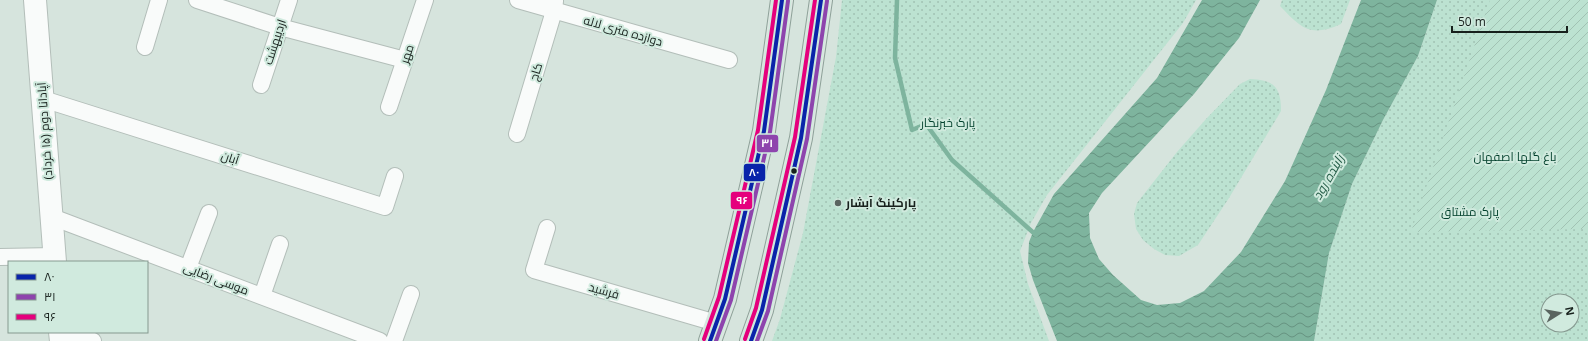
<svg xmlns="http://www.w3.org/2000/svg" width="1588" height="341" font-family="'Open Sans',Cairo,sans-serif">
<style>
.park{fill:url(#park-dots);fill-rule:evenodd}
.garden{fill:url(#garden-furrows)}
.water{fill:url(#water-waves)}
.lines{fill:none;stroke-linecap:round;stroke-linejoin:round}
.stream{stroke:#7eb49e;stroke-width:4.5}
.street-casing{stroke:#b3beb9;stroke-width:18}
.secondary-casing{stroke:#b3beb9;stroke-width:24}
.primary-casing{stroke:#8ea199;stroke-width:24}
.street{stroke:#f9fbfa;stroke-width:16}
.secondary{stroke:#f9fbfa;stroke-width:22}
.primary{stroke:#dce6e1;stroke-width:22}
.bus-1-casing{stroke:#d0eade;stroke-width:7}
.bus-2-casing{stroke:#d0eade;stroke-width:7}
.bus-3-casing{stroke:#d0eade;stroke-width:7}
.bus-1{stroke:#0924aa;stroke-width:4}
.bus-2{stroke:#8e44ad;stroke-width:4}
.bus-3{stroke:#e5007d;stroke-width:4}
.bus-dot{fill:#17201c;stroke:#d0eade;stroke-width:1.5}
.poi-dot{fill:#5a6560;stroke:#d0eade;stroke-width:1.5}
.labels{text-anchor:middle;stroke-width:4;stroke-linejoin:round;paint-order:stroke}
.street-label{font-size:12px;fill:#17201c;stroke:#d0eade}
.park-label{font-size:12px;fill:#003f2b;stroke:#d0eade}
.poi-label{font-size:12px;font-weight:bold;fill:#17201c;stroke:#d0eade;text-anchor:start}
.water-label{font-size:13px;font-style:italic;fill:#235b46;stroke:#d0eade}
.line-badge{stroke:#d0eade;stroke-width:1.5}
.badge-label{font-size:11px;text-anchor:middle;font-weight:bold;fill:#fff}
</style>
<defs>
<pattern id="park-dots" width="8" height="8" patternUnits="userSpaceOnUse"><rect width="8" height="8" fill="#bce2d1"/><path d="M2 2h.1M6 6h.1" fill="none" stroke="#a1c2b3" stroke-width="1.8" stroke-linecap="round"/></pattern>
<pattern id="garden-furrows" width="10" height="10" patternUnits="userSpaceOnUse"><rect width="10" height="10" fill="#bce2d1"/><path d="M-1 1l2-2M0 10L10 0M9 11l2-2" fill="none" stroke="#a1c2b3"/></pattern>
<pattern id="water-waves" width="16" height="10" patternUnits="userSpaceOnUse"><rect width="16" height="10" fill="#7eb49e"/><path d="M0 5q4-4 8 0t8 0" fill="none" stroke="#669280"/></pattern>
</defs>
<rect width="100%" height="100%" fill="#d6e4dd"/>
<!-- park -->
<g class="park">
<path d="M842 0H1196L1183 23 1047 195 1031 223 1020 251 1028 284 1049 341H772L780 319 803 233 836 57Z"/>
<path d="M1282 0H1350L1341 24C1310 38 1301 28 1280 6Z"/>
<path d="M1437 0H1588V341H1314L1329 253 1352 184 1383 120 1418 56ZM1548 301H1572V325H1548Z"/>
<path d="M1250 79C1274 80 1281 87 1281 111L1229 198 1198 245 1179 256 1165 255 1154 249 1143 240 1136 229 1134 214 1137 203 1177 152 1206 119 1240 84Z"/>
</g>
<!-- garden -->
<path class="garden" d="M1490 0H1588V229L1411 232Z"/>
<!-- water -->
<path class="water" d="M1202 0H1260L1239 38 1194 94 1102 193 1089 213 1090 238 1099 259 1113 275 1141 300 1157 305 1180 303 1204 291 1241 252 1285 181 1326 90 1361 0H1437L1418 56 1383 120 1352 184 1329 253 1314 341H1057L1033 280 1028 263 1029 242 1033 232 1054 194 1157 78Z"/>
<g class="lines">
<!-- stream -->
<path class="stream" d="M897 0 895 58 912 130 926 124 952 160 1036 235"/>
<!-- street casing -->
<g class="street-casing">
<g id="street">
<path d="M197 0 280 27 405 60"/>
<path d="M518 0 729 60"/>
<path d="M145 47 159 0"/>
<path d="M261 85 289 0"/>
<path d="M43 99 385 207 395 176"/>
<path d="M389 107 425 0"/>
<path d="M517 134 554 11 555 1"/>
<path d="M52 217 380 341"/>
<path d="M547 228 534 270 716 323"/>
<path d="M0 257 55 256"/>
<path d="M188 268 209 213"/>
<path d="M262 296 280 244"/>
<path d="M70 332 93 341"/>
<path d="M394 341 411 294"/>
</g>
</g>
<!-- secondary casing -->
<g class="secondary-casing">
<g id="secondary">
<path d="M35 0 55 262"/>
<path d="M60 332 61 341"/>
</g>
</g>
<!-- primary casing -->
<g class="primary-casing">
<g id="primary">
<path d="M710 341 725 299 764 131 782 0"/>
<path d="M751 341 762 310 801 138 821 0"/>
</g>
</g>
<!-- street -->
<use href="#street" class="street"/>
<!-- secondary -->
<use href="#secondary" class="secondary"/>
<!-- primary -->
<use href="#primary" class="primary"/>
<!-- bus-1 casing -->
<g class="bus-1-casing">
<g id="bus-1">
<path d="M710 341 725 299 764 131 782 0"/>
<path d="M751 341 762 310 801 138 821 0"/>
</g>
</g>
<!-- bus-2 casing -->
<g class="bus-2-casing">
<g id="bus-2">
<path d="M716 341 731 300 770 132 788 1"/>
<path d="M757 341 768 311 807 139 827 1"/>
</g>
</g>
<!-- bus-3 casing -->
<g class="bus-3-casing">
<g id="bus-3">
<path d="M704 339 719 297 758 130 776 0"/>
<path d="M745 339 756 308 795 137 815 0"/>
</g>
</g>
<!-- bus-1 -->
<use href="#bus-1" class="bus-1"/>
<!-- bus-2 -->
<use href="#bus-2" class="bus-2"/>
<!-- bus-3 -->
<use href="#bus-3" class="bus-3"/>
</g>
<!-- markers -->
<circle class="bus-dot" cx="794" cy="171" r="3.5"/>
<circle class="poi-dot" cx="838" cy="203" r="4"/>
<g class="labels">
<!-- street labels -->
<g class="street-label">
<text transform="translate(623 31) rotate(16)" y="4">دوازده متری لاله</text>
<text transform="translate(275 42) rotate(-72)" y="4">اردیبهشت</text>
<text transform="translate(407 54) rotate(-72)" y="4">مهر</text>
<text transform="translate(536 72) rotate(-73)" y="4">کاج</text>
<text transform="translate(45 131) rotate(-94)" y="4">آپادانا دوم (۱۵ خرداد)</text>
<text transform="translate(230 158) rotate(18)" y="4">آبان</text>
<text transform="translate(216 279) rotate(21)" y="4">موسی رضایی</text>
<text transform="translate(604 291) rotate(16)" y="4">فرشید</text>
</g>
<!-- park labels -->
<g class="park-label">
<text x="948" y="127">پارک خبرنگار</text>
<text x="1515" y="161">باغ گلها اصفهان</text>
<text x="1470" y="216">پارک مشتاق</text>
</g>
<!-- poi labels -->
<g class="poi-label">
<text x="846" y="207">پارکینگ آبشار</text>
</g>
<!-- water labels -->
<g class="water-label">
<text transform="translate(1328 177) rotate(-60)" y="5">زاینده رود</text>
</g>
</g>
<g class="line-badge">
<rect x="756" y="134" width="23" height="19" rx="4" fill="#8e44ad"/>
<rect x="743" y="163" width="23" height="19" rx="4" fill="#0924aa"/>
<rect x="730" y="191" width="23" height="19" rx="4" fill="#e5007d"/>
</g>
<g class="badge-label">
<text x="767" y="147">۳۱</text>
<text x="754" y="176">۸۰</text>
<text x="742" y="204">۹۶</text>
</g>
<!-- legend -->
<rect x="8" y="261" width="140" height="72" fill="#d0eade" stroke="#869990"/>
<rect x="16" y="274" width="20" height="6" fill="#0924aa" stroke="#869990"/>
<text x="44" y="281" font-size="12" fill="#17201c">۸۰</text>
<rect x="16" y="294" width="20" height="6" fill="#8e44ad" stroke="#869990"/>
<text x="44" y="301" font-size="12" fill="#17201c">۳۱</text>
<rect x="16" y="314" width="20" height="6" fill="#e5007d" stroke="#869990"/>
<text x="44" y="321" font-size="12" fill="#17201c">۹۶</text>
<!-- north arrow -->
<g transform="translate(1560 313) rotate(79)"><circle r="19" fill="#d0eade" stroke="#869990"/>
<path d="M0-3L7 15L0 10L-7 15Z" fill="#5a6560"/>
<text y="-6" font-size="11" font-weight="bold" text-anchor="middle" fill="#17201c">N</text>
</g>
<!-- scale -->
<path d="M1452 26v6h115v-6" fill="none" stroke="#17201c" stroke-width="2"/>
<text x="1458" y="26" font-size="12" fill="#17201c" stroke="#d0eade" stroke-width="3" paint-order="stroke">50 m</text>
</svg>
